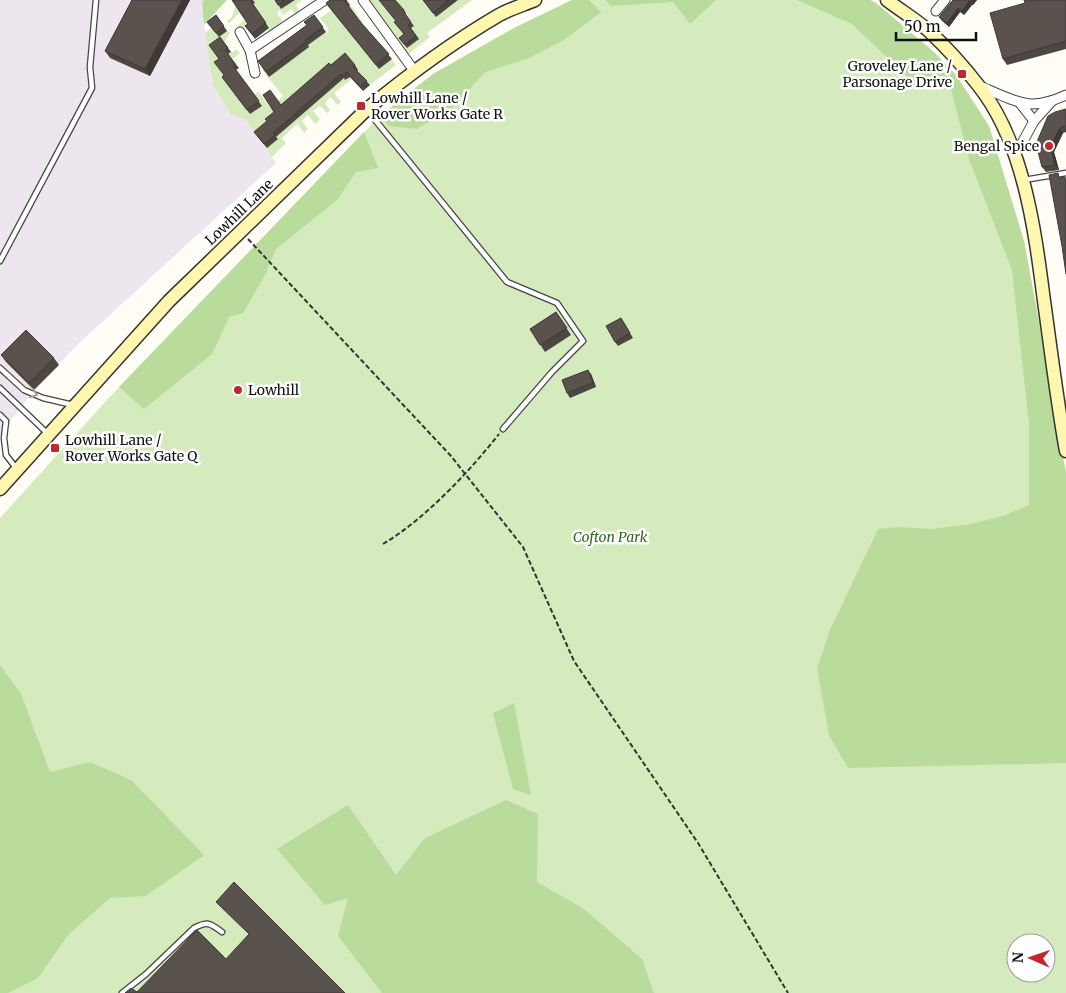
<svg xmlns="http://www.w3.org/2000/svg" width="1066" height="993" font-family="Merriweather,serif">
<style>
.industrial{fill:#eee6ef}
.green{fill:#d5ebbd;fill-rule:evenodd}
.forest{fill:#b9dc9c}
.lines{fill:none;stroke-linecap:round;stroke-linejoin:round}
.lane-casing{stroke:#444;stroke-width:7}
.street-casing{stroke:#444;stroke-width:11}
.secondary-casing{stroke:#333;stroke-width:15}
.path{stroke:#333;stroke-width:2;stroke-dasharray:5 2.5;stroke-linecap:butt}
.lane{stroke:#fff;stroke-width:4.5}
.street{stroke:#fff;stroke-width:9}
.secondary{stroke:#fff6b0;stroke-width:12}
.wall{fill:#4d4742}
.shaded-wall{fill:#3f3936}
.building{fill:#5a524d;stroke:#3f3936}
.oneway{stroke:#a0a0a0}
.poi-dot{fill:#c4262e;stroke:#fff;stroke-width:2}
.labels{text-anchor:middle;stroke-width:5;stroke-linejoin:round;paint-order:stroke}
.poi-label{font-size:14px;fill:#111;stroke:#fff;text-anchor:start}
.street-label{font-size:14px;fill:#111;stroke:#fff}
.park-label{font-size:14px;font-style:italic;fill:#2f6b1f;stroke:#fff}
</style>
<rect width="100%" height="100%" fill="#fffdf5"/>
<!-- industrial -->
<path class="industrial" d="M0 0H204L202 2 204 25 213 85 231 115 245 118 276 163 77 345 34 390 0 435Z"/>
<!-- green -->
<g class="green">
<path d="M238 0H302L296 5 301 13 297 16 292 9 283 15 280 10 277 13 282 20 281 23 271 33 257 17 241 30 238 29V26L245 19 239 13 230 23 226 22 232 17Z"/>
<path d="M368 0H472L427 33 430 37 407 55Z"/>
<path d="M572 0H870L876 3 935 53 956 75 989 126 1024 241 1041 330 1066 473V993H0V518L106 401 380 116 433 74 514 28ZM1016 943H1046V973H1016Z"/>
<path d="M348 1 376 41 396 65 370 85 363 78H353L334 93 341 102 338 105 330 97 325 103 330 110 327 113 320 106 313 111 320 119 315 124 308 115 302 121 308 129 304 133 297 124 282 138 286 143 272 157 245 119 231 115 213 85 205 33 219 22 230 33 224 42 232 53 236 49 240 53 220 69 244 106 258 91 270 108 283 96 263 71V62L301 32 309 44 325 32 326 33 329 30 320 18 344 2Z"/>
</g>
<!-- forest -->
<g class="forest">
<path d="M204 0H227L204 25 202 2Z"/>
<path d="M572 0H589L601 12 564 40 529 58 485 72 452 108 417 129 389 126 380 116 433 74 514 28Z"/>
<path d="M606 0H716L690 24 673 2 610 6Z"/>
<path d="M797 0H870L876 3 935 53 956 75 989 126 1024 241 1066 473V763L848 768 829 735 817 668 830 630 878 529 899 527 931 529 971 524 1003 516 1029 505V423L1012 270 969 159 951 89 916 85 852 24Z"/>
<path d="M364 132 378 168 356 172 337 200 276 249 265 275 243 313 229 317 212 354 144 409 119 387Z"/>
<path d="M0 665 21 694 50 772 90 762 131 780 204 855 146 896 110 898 68 935 38 978 8 993H0Z"/>
<path d="M514 703 531 795 513 789 493 713Z"/>
<path d="M506 800 538 814 537 882 584 909 642 959 654 993H382L338 936 348 898 325 905 277 849 348 805 396 875 425 838Z"/>
</g>
<g class="lines">
<!-- lane casing -->
<g class="lane-casing">
<g id="lane">
<path d="M367 110 507 282 557 303 583 341 552 372 503 429"/>
<path d="M1024 180 1066 173"/>
<path d="M0 261 92 88 90 67 96 0"/>
<path d="M0 368 24 390 43 398 73 405"/>
<path d="M0 388 48 434"/>
<path d="M0 415 6 421 4 438 6 455 16 468"/>
<path d="M122 993 146 974 194 928C208 921 210 923 222 932"/>
</g>
</g>
<!-- street casing -->
<g class="street-casing">
<g id="street">
<path d="M363 0 415 72"/>
<path d="M936 11 945 0"/>
<path d="M240 32 250 50 255 73"/>
<path d="M250 50 325 0"/>
<path d="M980 86C994 92 1017 104 1032 104 1044 104 1055 100 1066 95"/>
<path d="M1019 102 1034 121"/>
<path d="M1012 149 1021 145 1034 121 1052 101"/>
</g>
</g>
<!-- secondary casing -->
<g class="secondary-casing">
<g id="secondary">
<path d="M887 0C901 11 917 20 930 32 947 48 964 67 978 85 1024 142 1035 231 1044 301 1051 351 1057 401 1066 451"/>
<path d="M0 489 169 301 367 109C408 75 453 42 499 15 510 9 523 5 535 0"/>
</g>
</g>
<!-- path -->
<g class="path">
<path d="M248 239 451 456 523 547 574 661 698 843 788 993"/>
<path d="M383 544C425 519 468 473 499 434"/>
</g>
<!-- lane -->
<use href="#lane" class="lane"/>
<!-- street -->
<use href="#street" class="street"/>
<!-- secondary -->
<use href="#secondary" class="secondary"/>
</g>
<!-- wall -->
<g class="wall">
<path d="M132 0H190L150 76 110 58 105 51Z"/>
<path d="M232 0H253L255 3 253 4 269 28 255 39 245 26 248 24Z"/>
<path d="M275 0H295L281 9Z"/>
<path d="M346 0 350 5 349 6 362 24 392 59 379 69 326 3Z"/>
<path d="M423 0H458L436 17Z"/>
<path d="M953 0H977L973 5H972L964 15 960 12 949 27 942 21 939 17Z"/>
<path d="M1066 0V49L1007 65 1003 59Z"/>
<path d="M404 10 406 13 405 14 414 26 411 28 419 39 407 48 399 38 404 34 396 21Z"/>
<path d="M216 15 227 31 219 37 207 22Z"/>
<path d="M314 15 326 32 308 45 309 47 269 77 258 61 307 25Z"/>
<path d="M220 37 231 52 228 54 239 68 236 70 262 106 250 114 222 77 224 76 219 59Z"/>
<path d="M331 65H355L358 70 357 71 370 85 363 91 350 77 345 80 344 78 276 137 278 139 267 148 257 136 274 112 281 105Z"/>
<path d="M1066 109V132L1063 133 1054 152 1059 170 1046 172 1042 167Z"/>
<path d="M556 312 571 335 545 352 530 329Z"/>
<path d="M621 318 633 338 618 346 615 342Z"/>
<path d="M1 355 54 358 59 365 34 390 6 362Z"/>
<path d="M591 374 596 387 570 398 567 393Z"/>
</g>
<!-- shaded-wall -->
<g class="shaded-wall">
<path d="M182 0H190L150 76 145 69Z"/>
<path d="M972 0H977L973 5 970 2Z"/>
<path d="M969 1 972 5 964 15 962 11Z"/>
<path d="M958 8 960 12 949 27 947 23Z"/>
<path d="M1060 128 1063 133 1054 152 1059 170 1055 165 1050 147Z"/>
<path d="M588 370 591 374 596 387 593 383Z"/>
</g>
<!-- building -->
<g class="building">
<path d="M132 0H182L145 69 105 51Z"/>
<path d="M232 0H250L266 23 252 34 245 26 248 24Z"/>
<path d="M275 0H285L278 5Z"/>
<path d="M330 0H346L347 1 345 2 362 24 389 54 376 65 326 3Z"/>
<path d="M379 0H395L404 10 403 11 411 22 408 25 416 36 405 45 399 38 404 34 394 22 396 21Z"/>
<path d="M423 0H449L433 13Z"/>
<path d="M953 0H972L970 2 969 1 962 11 958 8 947 23 939 17Z"/>
<path d="M1024 0H1033V1L1036 0H1066V41L1003 59 990 13 1025 3Z"/>
<path d="M216 15 224 26 216 33 207 22Z"/>
<path d="M314 15 323 27 305 40 306 42 266 72 258 61 307 25 304 22Z"/>
<path d="M220 37 228 48 225 50 235 64 233 66 259 101 247 110 222 77 224 75 214 62 219 59 209 45Z"/>
<path d="M345 53 355 65 353 67 367 81 360 87 347 72 342 76 341 74 273 133 275 135 264 144 254 132 267 121 265 119 274 112 263 95 270 90 281 105 329 63 331 65Z"/>
<path d="M1066 109V126L1060 128 1050 147 1055 165 1042 167 1036 144 1048 116 1055 112Z"/>
<path d="M1058 173 1059 178 1065 177 1066 185V274L1062 246 1049 175Z"/>
<path d="M556 312 567 328 540 345 530 329Z"/>
<path d="M621 318 630 333 615 342 606 326Z"/>
<path d="M26 330 54 358 29 383 1 355Z"/>
<path d="M588 370 593 383 567 393 562 380Z"/>
<path d="M234 882 345 993H125L131 988 137 992 197 930 226 959 249 934 216 902Z"/>
</g>
<!-- one-way arrows -->
<defs><path id="oneway-chevron" d="M-2-3.5L2.5 0L-2 3.5" fill="none" stroke-width="1.6" stroke-linecap="round" stroke-linejoin="round" transform="scale(1.25)"/></defs>
<use class="oneway" href="#oneway-chevron" transform="translate(34 394) rotate(21)"/>
<!-- markers -->
<g class="poi-dot">
<rect x="957" y="69" width="10" height="10" rx="2.5"/>
<rect x="356" y="101" width="10" height="10" rx="2.5"/>
<circle cx="1049" cy="146" r="5"/>
<circle cx="238" cy="390" r="5"/>
<rect x="50" y="443" width="10" height="10" rx="2.5"/>
</g>
<g class="labels">
<!-- poi labels -->
<g class="poi-label">
<text x="952" y="71" text-anchor="end">Groveley Lane /<tspan x="952" dy="16">Parsonage Drive</tspan></text>
<text x="371" y="103">Lowhill Lane /<tspan x="371" dy="16">Rover Works Gate R</tspan></text>
<text x="1039" y="151" text-anchor="end">Bengal Spice</text>
<text x="248" y="395">Lowhill</text>
<text x="65" y="445">Lowhill Lane /<tspan x="65" dy="16">Rover Works Gate Q</tspan></text>
</g>
<!-- street labels -->
<g class="street-label">
<text transform="translate(239 212) rotate(-44)" y="5">Lowhill Lane</text>
</g>
<!-- park labels -->
<g class="park-label">
<text x="610" y="542">Cofton Park</text>
</g>
</g>
<!-- north arrow -->
<g transform="translate(1031 958) rotate(272)"><circle r="24" fill="#ffffff" stroke="#a0a0a0"/>
<path d="M0-4L9 19L0 12L-9 19Z" fill="#c4262e"/>
<text y="-8" font-size="14" font-weight="bold" text-anchor="middle" fill="#111111">N</text>
</g>
<!-- scale -->
<path d="M896 32v8h80v-8" fill="none" stroke="#111111" stroke-width="2.5"/>
<text x="904" y="32" font-size="15" fill="#111111" stroke="#ffffff" stroke-width="4" paint-order="stroke">50 m</text>
</svg>
